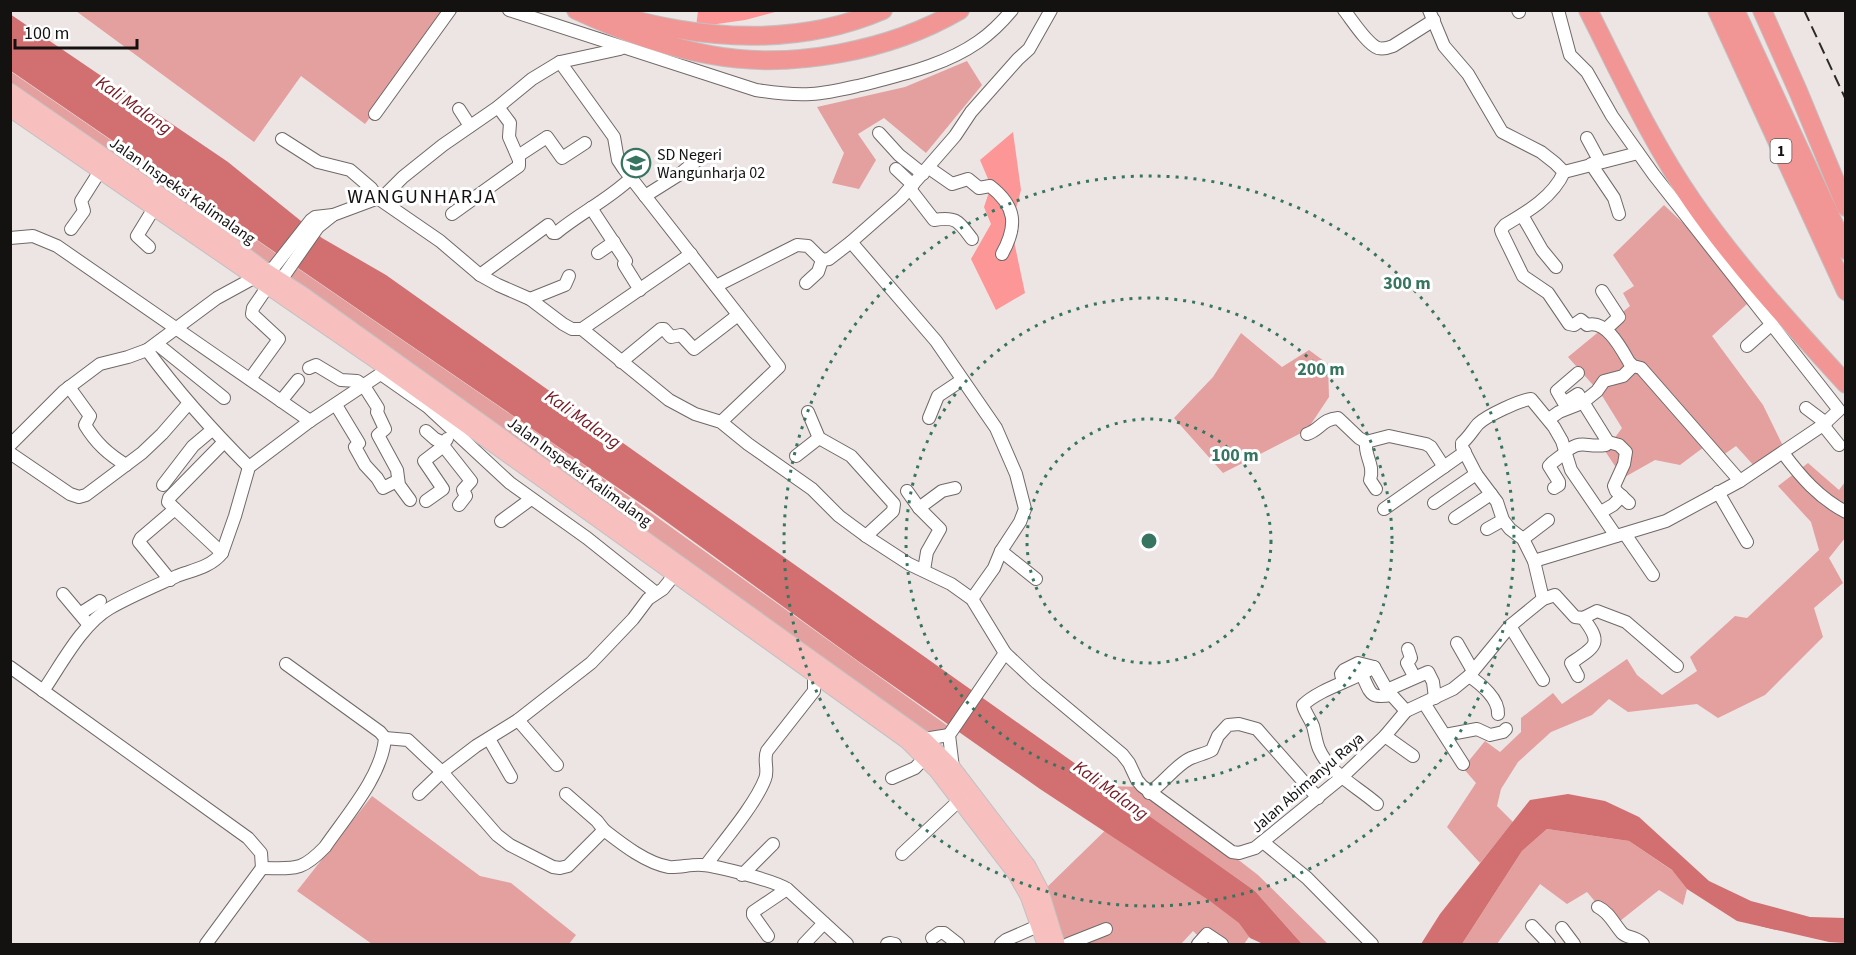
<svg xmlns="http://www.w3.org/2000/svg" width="1856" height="955" font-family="'Source Sans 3',sans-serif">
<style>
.green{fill:#e4a09f}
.forest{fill:#fd9696}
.water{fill:#d27071}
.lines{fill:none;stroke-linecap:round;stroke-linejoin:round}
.river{stroke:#d27071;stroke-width:15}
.minor-casing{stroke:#706968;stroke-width:14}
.major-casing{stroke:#c2c1c1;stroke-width:17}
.highway-casing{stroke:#c2c1c1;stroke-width:20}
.minor{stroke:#fff;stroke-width:12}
.major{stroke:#f7c0bf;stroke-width:15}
.highway{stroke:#f29695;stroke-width:18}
.rail{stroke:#2d2a2a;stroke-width:2;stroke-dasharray:12 6;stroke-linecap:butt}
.ring{fill:none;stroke:#377561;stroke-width:3;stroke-dasharray:3 6}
.labels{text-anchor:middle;stroke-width:6;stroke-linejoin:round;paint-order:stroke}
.shield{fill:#fff;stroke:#5a5858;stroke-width:1.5}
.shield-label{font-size:15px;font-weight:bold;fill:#141111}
.poi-label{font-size:16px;fill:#141111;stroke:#fff;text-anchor:start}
.street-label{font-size:16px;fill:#141111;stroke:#fff}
.water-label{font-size:18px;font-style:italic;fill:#741a22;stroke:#fff}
.quarter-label{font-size:20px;letter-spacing:1.5px;fill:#141111;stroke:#fff}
.centre{fill:#377561;stroke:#fff;stroke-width:3}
.ring-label{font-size:18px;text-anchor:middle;font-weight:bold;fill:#377561;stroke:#fff;stroke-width:6;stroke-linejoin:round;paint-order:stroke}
</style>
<rect width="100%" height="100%" fill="#ede4e4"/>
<!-- green -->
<g class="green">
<path d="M76 11H450L365 124 301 76 254 142Z"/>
<path d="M967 61 982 85 926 153 884 118 858 134 876 160 859 189 832 183 844 153 817 107 905 87Z"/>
<path d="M10 71 583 464 952 729 933 737 11 91Z"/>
<path d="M1664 205 1758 294 1712 336 1763 405 1784 448 1756 468 1736 446 1719 458 1704 447 1680 465 1655 460 1623 478 1605 451 1622 428 1601 394 1568 357 1630 306 1623 293 1634 286 1613 255Z"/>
<path d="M1241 333 1282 367 1309 350 1328 364 1329 397 1307 430 1223 473 1174 418 1213 377Z"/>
<path d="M1808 463 1839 490 1845 482V538L1829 558 1843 583 1814 608 1823 637 1765 695 1718 718 1697 704 1628 712 1609 699 1592 715 1551 732 1518 762 1501 789 1497 806 1513 822 1480 863 1447 827 1476 783 1463 768 1485 741 1500 752 1521 732V718L1553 693 1562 704 1627 659 1637 675 1662 695 1697 671 1690 657 1735 616 1747 618 1819 550 1811 522 1778 486Z"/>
<path d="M1106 786 1144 787 1258 875 1328 944H1302L1255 891Z"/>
<path d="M372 796 480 876 511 883 576 935 569 944H372L297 891Z"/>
<path d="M1118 818 1257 926 1244 944H1207L1193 931 1181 944H1059L1041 893Z"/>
<path d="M1547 829 1629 841 1673 871 1687 889 1683 905 1659 890 1615 925 1587 892 1567 904 1540 884 1497 944H1462L1522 851Z"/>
</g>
<!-- forest -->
<g class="forest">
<path d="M698 11H779L745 20 696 27Z"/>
<path d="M1013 132 1021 190 1011 227 1025 293 996 310 971 259 991 224 984 207 991 186 980 160Z"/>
</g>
<!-- water -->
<g class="water">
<path d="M10 14 228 162 322 238 386 275 1255 891 1302 944H1263L1250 938 1239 923 1210 901 1040 789 858 661 649 509 11 71Z"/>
<path d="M1568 794 1605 801 1639 817 1709 881 1751 901 1810 917 1845 918V943L1829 942 1737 921 1687 889 1672 870 1629 841 1547 829 1522 851 1462 944H1421L1440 914 1530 800Z"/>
</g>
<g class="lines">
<!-- river -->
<g class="river">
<path d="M1582 813H1602L1636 831 1652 842"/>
<path d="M1763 919 1775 922 1846 933"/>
</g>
<!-- minor casing -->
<g class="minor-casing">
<g id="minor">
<path d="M509 10 756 90C775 93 793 95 811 94 830 93 848 88 866 84 904 74 945 65 978 42 991 33 1002 22 1012 10"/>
<path d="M1344 10C1352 20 1367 44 1378 48 1383 49 1388 48 1393 46L1434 20"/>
<path d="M1429 10 1444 46 1468 74 1502 132 1541 152 1555 163 1564 172"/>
<path d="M1518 10 1519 12"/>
<path d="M560 62 614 137 618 160 624 169 779 367 721 422"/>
<path d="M459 109 470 126"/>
<path d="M375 114 450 10"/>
<path d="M879 133 899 155 923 174"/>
<path d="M1587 138 1600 162"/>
<path d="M282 139 318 162 350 170 371 188 379 199 440 241 480 275 498 285 530 299 563 324 572 329H582L669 400 695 414 721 422 748 444 812 489 839 516 866 536 909 564 951 584 972 599 1005 653 949 735 953 768"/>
<path d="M1638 153 1564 172C1553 197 1527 212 1505 225L1501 230 1502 233 1523 276 1548 293 1569 324 1574 325 1581 320 1587 325C1606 319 1621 348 1629 362L1633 366 1641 368 1740 481"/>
<path d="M518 156 547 137 562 158 585 143"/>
<path d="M1591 164 1614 198 1619 214"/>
<path d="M929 168 952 184 968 179 979 188 990 186C1016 206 1018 225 1002 254"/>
<path d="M896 169 913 185"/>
<path d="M910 189 934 220C957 216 959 222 972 239"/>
<path d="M645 196 680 174 696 161"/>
<path d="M591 208 626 261 624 264 625 266 640 290"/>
<path d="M452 214 519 166V160L509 137 510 123 498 107"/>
<path d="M1522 215 1542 250 1556 267"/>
<path d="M71 229 84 211 81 201 100 171"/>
<path d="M10 238 33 236 57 246 310 421"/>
<path d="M851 242 936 341 996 428 1016 474 1025 509 1020 522 1001 551 994 568 972 599"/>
<path d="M149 247 137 236 159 200"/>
<path d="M598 253 614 242"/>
<path d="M480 275 548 225 553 233H556C580 213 608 200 631 178"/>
<path d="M281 280 318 227 333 215 384 196 403 177 443 145 498 107 532 79 560 62 620 49"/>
<path d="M806 283 818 272 822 260"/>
<path d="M716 286 797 245 808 246 822 260 829 259 851 242 901 198 955 136 971 112 1018 59 1029 49 1051 10"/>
<path d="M1602 291 1619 317 1606 329"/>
<path d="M530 299 565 285 569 276"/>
<path d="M582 329 691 254"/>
<path d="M157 344 224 398"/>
<path d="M1747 346 1772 324"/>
<path d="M147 350C178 392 212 430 249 467"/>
<path d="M621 362 661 329H664L671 337 681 335 694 349 738 315"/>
<path d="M309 368 316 365 341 380 357 381 364 386 378 408 377 412 385 429 378 435 397 470 399 485 410 500"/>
<path d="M381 374 428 407 510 483 587 538 656 593"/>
<path d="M250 379 279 339 252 314 253 308 268 286"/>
<path d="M69 387 90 416 85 425C96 443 108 454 126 465"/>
<path d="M281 401 298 380"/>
<path d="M336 405 359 443 355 447 365 465 377 478 383 488 397 481"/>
<path d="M1806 408 1826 423"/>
<path d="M808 412 819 438 851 456 894 504 893 511 866 536"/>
<path d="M929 418 938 396 962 380"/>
<path d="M1549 419 1559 412 1582 403 1597 391 1604 381 1623 376 1633 366"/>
<path d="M1823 425 1839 445"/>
<path d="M1307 434C1320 430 1322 419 1338 418L1359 438 1366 442 1389 436 1426 444 1431 447 1444 467"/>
<path d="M447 439 444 443 445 448 471 481 463 490 466 496 459 505"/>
<path d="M1366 442C1364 456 1375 465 1370 480L1376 489"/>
<path d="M1608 442 1619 445 1626 452 1624 464 1614 486 1616 491 1629 503"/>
<path d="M10 445 64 391 100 364 128 357 147 350 217 298 274 267 311 220 315 217 333 215"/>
<path d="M10 453 70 494 79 497 86 495 142 453 162 434 189 403"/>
<path d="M1783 453C1801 477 1819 498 1846 512"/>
<path d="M796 456 819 438"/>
<path d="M163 485 193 446 212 430"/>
<path d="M1554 488 1559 485V482L1549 466C1553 461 1556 460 1561 456 1581 437 1583 448 1606 445L1608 442 1578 394 1564 403 1557 391 1578 373"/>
<path d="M907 491 919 508 940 529 927 552 924 570"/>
<path d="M1718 492 1747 542"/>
<path d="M426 501 443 489 424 461 441 448 444 443 435 439 426 431"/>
<path d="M1434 503 1476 474"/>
<path d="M919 508 942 491 955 488"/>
<path d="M175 509 168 502 169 498 224 442"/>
<path d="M1384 509 1465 452"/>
<path d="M1601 512 1613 505 1622 496"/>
<path d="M1455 518 1491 494"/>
<path d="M501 521 531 499"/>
<path d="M1487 529 1503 520"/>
<path d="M1625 534 1653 575"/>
<path d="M1523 539 1548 520"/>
<path d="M1001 551 1036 579"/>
<path d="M1534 561 1666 521 1740 481 1823 425 1839 410 1654 175 1612 116 1587 72 1570 55 1558 10"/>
<path d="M170 580 139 542 141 538 175 509 222 553"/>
<path d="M63 594 89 625"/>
<path d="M1543 599 1555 595 1575 617 1583 618 1597 611 1626 622 1677 666"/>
<path d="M81 613 100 601"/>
<path d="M1510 626 1543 680"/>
<path d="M1457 643 1473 671"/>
<path d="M1408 649 1411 658 1407 663 1414 676"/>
<path d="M1005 653 1037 683 1122 754 1129 763 1137 780 1142 786 1232 852 1239 853 1255 848 1341 778 1385 736 1406 711 1453 689 1469 676 1510 626 1543 599 1534 561 1523 539 1510 529 1503 520 1497 502 1476 474 1462 447V443C1469 437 1472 431 1478 424 1486 416 1520 400 1531 399L1554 427 1562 441 1571 470 1616 536"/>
<path d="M10 667 248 838 261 853 262 868"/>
<path d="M1374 667C1353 681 1321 688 1303 705 1305 713 1310 718 1313 726 1315 733 1316 742 1319 749 1330 774 1358 787 1377 804"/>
<path d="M1362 675C1371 693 1369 699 1391 695"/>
<path d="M1469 676C1481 684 1499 699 1498 714"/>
<path d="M1578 676 1571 663C1596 646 1603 644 1583 618"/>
<path d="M1343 682 1341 674 1344 670 1358 663 1374 667 1387 690 1406 711"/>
<path d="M1387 690 1428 672 1433 682 1435 698"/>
<path d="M43 691C61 665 82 624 110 608 131 596 155 586 177 576 193 570 211 567 222 553L235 516 249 467 310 421 388 369"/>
<path d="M1424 703 1463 764"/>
<path d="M518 720 557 765"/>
<path d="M1445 735 1477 729 1490 735 1503 732 1506 729"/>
<path d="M1385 736 1413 756"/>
<path d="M385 738 408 740 442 772 497 835 510 845 553 867 560 868 568 866 604 830C622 844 646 863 669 867 679 868 691 864 702 865 718 866 775 881 787 889L847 944"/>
<path d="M489 739 511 777"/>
<path d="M924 739 949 735"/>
<path d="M892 778 915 768 930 752"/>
<path d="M1149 793C1164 783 1174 767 1189 759 1197 755 1205 754 1212 750L1218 736 1228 725 1239 724 1257 729 1318 798"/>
<path d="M419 794 442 772 476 746 518 720 591 663 633 619 648 599 663 589 679 569"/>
<path d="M566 794 597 821 604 830"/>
<path d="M1263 842 1307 878 1372 944"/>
<path d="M902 854 965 795"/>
<path d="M706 865C723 842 755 805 765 779 769 770 763 760 767 751L814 691V674"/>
<path d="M262 868C295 868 301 872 325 847 347 815 382 776 385 738L380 732 286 664"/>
<path d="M742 875 773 844"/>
<path d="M1598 907C1609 912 1614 924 1622 933 1628 939 1634 935 1643 944"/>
<path d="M1532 926 1549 944"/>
<path d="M1562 928 1574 944"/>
<path d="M768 936 753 915V912L787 889"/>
<path d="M932 938 939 933H944L958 944"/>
<path d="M206 944 262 868"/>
<path d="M804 944 824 923"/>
<path d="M887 944 890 943 895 944"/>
<path d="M1001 944 1006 940 1047 922"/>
<path d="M1068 944 1106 929"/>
<path d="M1198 944 1207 934 1222 944"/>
</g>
</g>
<!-- major casing -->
<g class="major-casing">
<g id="major">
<path d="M10 91 228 242 266 271 302 294 924 739 953 768 1028 866 1040 889 1057 944"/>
<path d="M10 109 388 369 907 741 937 771 1015 873 1028 896 1045 944"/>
</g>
</g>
<!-- highway casing -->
<g class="highway-casing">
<g id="highway">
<path d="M576 10C619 30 664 47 711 55 791 70 890 51 960 10"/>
<path d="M606 10C628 20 653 25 676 29 746 41 818 38 883 10"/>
<path d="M1588 10C1621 75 1652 143 1693 202 1738 267 1793 326 1846 384"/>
<path d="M1717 10 1846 291"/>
<path d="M1735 10 1846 250"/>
<path d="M1762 10 1798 91 1846 207"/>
</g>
</g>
<!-- minor -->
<use href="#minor" class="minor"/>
<!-- major -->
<use href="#major" class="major"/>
<!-- highway -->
<use href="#highway" class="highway"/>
<!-- rail -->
<path class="rail" d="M1804 10 1846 100"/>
</g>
<!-- distance rings -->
<g class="ring">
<circle cx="1149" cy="541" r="122"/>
<circle cx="1149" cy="541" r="243"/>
<circle cx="1149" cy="541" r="365"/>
</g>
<!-- icons -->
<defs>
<g id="school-ring" transform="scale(1.5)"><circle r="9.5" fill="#fff" stroke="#377561" stroke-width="1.5"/><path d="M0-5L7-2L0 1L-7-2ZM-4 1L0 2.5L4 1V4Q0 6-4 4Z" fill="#377561"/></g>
</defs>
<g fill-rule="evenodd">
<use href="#school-ring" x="636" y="163"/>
</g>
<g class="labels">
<!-- shield labels -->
<rect class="shield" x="1770.5" y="139" width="21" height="24" rx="4.5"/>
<g class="shield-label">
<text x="1781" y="156">1</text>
</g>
<!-- poi labels -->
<g class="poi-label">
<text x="657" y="160">SD Negeri<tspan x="657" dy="18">Wangunharja 02</tspan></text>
</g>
<!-- street labels -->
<g class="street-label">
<text transform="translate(183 190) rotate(35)" y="6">Jalan Inspeksi Kalimalang</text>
<text transform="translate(580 471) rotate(36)" y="6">Jalan Inspeksi Kalimalang</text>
<text transform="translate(1307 782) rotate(-41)" y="6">Jalan Abimanyu Raya</text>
</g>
<!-- water labels -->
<g class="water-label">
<text transform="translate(134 105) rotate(35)" y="6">Kali Malang</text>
<text transform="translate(583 419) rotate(35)" y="6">Kali Malang</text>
<text transform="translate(1111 790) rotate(36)" y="6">Kali Malang</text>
</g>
<!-- quarter labels -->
<g class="quarter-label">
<text x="422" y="203">WANGUNHARJA</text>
</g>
</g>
<circle cx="1149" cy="541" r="9" class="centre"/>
<g class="ring-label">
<text x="1407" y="289">300 m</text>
<text x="1321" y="375">200 m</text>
<text x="1235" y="461">100 m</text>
</g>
<!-- border -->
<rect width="1856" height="955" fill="none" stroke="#141111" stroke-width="24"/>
<!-- scale -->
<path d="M15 39v9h122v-9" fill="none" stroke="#141111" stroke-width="3"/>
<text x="24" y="39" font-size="18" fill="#141111" stroke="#ffffff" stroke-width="4.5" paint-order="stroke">100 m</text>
</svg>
